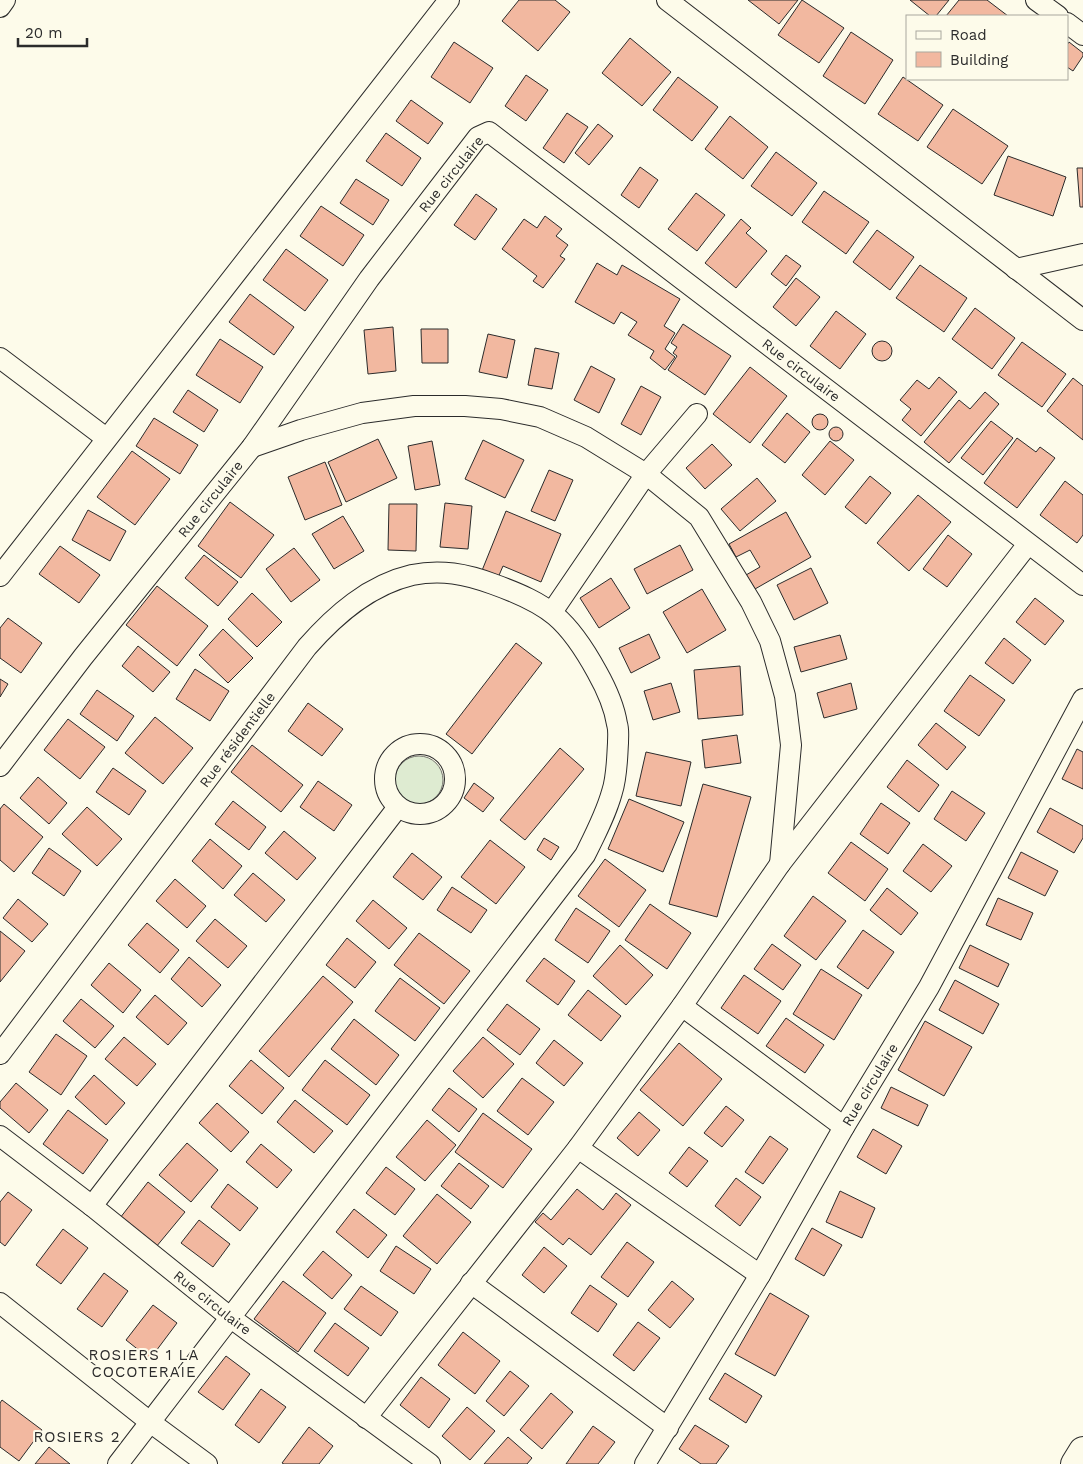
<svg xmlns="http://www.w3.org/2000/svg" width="1083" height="1464" font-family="'Work Sans',sans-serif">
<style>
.green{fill:#deebd1;stroke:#74746e}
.building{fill:#f2b8a0;stroke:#2b2b2b}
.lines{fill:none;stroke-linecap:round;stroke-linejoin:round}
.minor-casing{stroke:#2b2b2b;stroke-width:22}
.secondary-casing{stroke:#2b2b2b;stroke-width:30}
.minor{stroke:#fdfbea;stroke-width:20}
.secondary{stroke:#fdfbea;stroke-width:28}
.labels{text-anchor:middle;stroke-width:4;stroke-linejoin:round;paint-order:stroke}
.street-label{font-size:14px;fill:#2b2b2b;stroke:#fdfbea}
.neighbourhood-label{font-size:15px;letter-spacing:1px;fill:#2b2b2b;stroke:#fdfbea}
</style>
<rect width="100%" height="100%" fill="#fdfbea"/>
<!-- green -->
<circle class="green" cx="419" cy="780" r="24"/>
<!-- building -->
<g class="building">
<path d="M519 0H555L570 12 538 51 502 21Z"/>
<path d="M748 0H798L779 24Z"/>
<path d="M802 0 844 28 819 63 778 35Z"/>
<path d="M910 0H949L936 16H930Z"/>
<path d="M959 0H987L1008 16H946Z"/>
<path d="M851 32 893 60 865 104 823 76Z"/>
<path d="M630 38 671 72 642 106 602 73Z"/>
<path d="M454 42 493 68 470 103 431 77Z"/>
<path d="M1069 42 1083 53V56L1073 71 1067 67V45Z"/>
<path d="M526 75 548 90 526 121 505 106Z"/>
<path d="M678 77 718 107 692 141 653 110Z"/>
<path d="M903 77 943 105 918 141 878 114Z"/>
<path d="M411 100 443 123 428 144 396 121Z"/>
<path d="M953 109 1008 146 982 184 927 147Z"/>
<path d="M567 113 588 127 564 163 543 148Z"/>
<path d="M730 116 768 147 743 179 705 149Z"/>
<path d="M598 124 613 136 589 165 575 153Z"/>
<path d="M386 133 421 158 402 186 366 161Z"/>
<path d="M776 152 817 183 792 216 751 186Z"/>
<path d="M1008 156 1066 177 1053 216 994 195Z"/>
<path d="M640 167 658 180 639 208 621 195Z"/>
<path d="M1077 168H1083V207H1080Z"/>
<path d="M356 179 389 200 373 225 340 203Z"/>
<path d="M824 191 869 222 846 254 802 222Z"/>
<path d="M696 193 725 215 697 251 668 229Z"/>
<path d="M476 194 497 209 475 240 454 225Z"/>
<path d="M321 206 364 235 343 266 300 236Z"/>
<path d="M545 216 562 229 556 236 568 245 560 256 565 259 543 288 533 281 537 276 502 249 524 219 537 228Z"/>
<path d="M741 219 751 228 746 233 767 251 736 288 705 263Z"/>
<path d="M877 230 914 257 890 290 853 262Z"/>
<path d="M286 249 328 280 305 311 263 280Z"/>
<path d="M786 255 801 266 786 286 771 274Z"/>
<path d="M597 263 617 275 622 265 680 299 664 326 675 333 665 349 675 357 665 370 650 358 654 351 628 335 637 322 621 312 614 324 575 302Z"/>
<path d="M920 265 967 298 944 332 896 298Z"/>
<path d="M796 278 820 297 796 326 773 307Z"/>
<path d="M250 294 294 327 274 355 229 322Z"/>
<path d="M975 308 1015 338 992 369 952 339Z"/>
<path d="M836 311 866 334 840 369 810 346Z"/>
<path d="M683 324 731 356 705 395 668 370 677 356 673 353 677 347 671 343Z"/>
<path d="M393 327 396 371 368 374 364 330Z"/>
<path d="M421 329H448V363H422Z"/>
<path d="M488 334 515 340 507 378 479 372Z"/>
<path d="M220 339 263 367 240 403 196 375Z"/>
<circle cx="882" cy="351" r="10"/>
<path d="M1022 342 1066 374 1042 407 998 375Z"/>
<path d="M535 348 559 353 552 389 528 385Z"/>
<path d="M591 366 615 379 599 413 574 400Z"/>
<path d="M750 367 787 396 750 443 713 414Z"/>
<path d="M939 377 957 392 921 436 902 420 911 409 900 400 917 380 929 389Z"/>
<path d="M1073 378 1083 386V440L1047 411Z"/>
<path d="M641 386 661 397 641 435 621 424Z"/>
<path d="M188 390 218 410 204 432 173 412Z"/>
<path d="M985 392 999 404 949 463 924 442 959 400 970 409Z"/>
<path d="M787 413 810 432 785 463 762 445Z"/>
<circle cx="820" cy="422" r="8"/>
<path d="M154 418 198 445 180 474 136 446Z"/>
<path d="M991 421 1013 438 983 475 961 458Z"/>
<circle cx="836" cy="434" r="7"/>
<path d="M1017 438 1036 452 1040 447 1055 458 1017 508 984 483Z"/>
<path d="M378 439 397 478 346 502 328 462Z"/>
<path d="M483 440 524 460 505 498 465 479Z"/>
<path d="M432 441 440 485 415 490 408 446Z"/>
<path d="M830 441 854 460 825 495 802 475Z"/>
<path d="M712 444 732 465 705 489 686 468Z"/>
<path d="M132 451 170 479 135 525 97 497Z"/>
<path d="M325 462 342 505 305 520 288 477Z"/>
<path d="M549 470 573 480 555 521 531 511Z"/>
<path d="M870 476 891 493 866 524 845 507Z"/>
<path d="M757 478 776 501 740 531 721 509Z"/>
<path d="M1065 481 1083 495V535L1077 543 1040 515Z"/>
<path d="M918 495 951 522 909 571 877 543Z"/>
<path d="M230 502 274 535 241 578 198 546Z"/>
<path d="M445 503 472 506 468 549 440 547Z"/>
<path d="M389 504H417L416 551 388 550Z"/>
<path d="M88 510 126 531 110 561 72 540Z"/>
<path d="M506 511 561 534 541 582 503 566 497 580 481 573Z"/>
<path d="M786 512 811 557 755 589 746 575 760 567 750 550 736 557 729 544Z"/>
<path d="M343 516 364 551 334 569 312 534Z"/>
<path d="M948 535 972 554 947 587 923 569Z"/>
<path d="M680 545 693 570 647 594 634 569Z"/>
<path d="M60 546 100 575 79 603 39 574Z"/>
<path d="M294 548 320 580 291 602 266 569Z"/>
<path d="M204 555 238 582 218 606 185 578Z"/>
<path d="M811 568 828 603 794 620 777 585Z"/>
<path d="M611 578 630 608 599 628 580 598Z"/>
<path d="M157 586 208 626 177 666 126 625Z"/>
<path d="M702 589 726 630 687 653 663 612Z"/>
<path d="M252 593 282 622 257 647 228 619Z"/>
<path d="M1035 598 1064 621 1045 645 1016 622Z"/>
<path d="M8 618 42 643 21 673 0 658V628Z"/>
<path d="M223 629 253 658 228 683 199 655Z"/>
<path d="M649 634 660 658 631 673 619 648Z"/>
<path d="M840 635 847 659 801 672 794 647Z"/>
<path d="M1004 638 1031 660 1013 684 985 663Z"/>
<path d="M516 643 542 663 472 754 446 734Z"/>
<path d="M138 646 170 672 153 692 122 666Z"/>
<path d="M740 666 743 715 698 719 694 670Z"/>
<path d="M195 669 229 691 210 721 176 699Z"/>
<path d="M970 675 1005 700 979 736 944 711Z"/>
<path d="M0 679 8 684 0 697Z"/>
<path d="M671 683 680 712 653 720 644 691Z"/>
<path d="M851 683 857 709 824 718 817 693Z"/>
<path d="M97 690 134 716 117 741 80 714Z"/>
<path d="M308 703 343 729 322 756 288 731Z"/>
<path d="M155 717 193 748 163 784 125 753Z"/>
<path d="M68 719 105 747 80 779 44 750Z"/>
<path d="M936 723 966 747 947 770 918 745Z"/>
<path d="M737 735 741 763 705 768 702 740Z"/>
<path d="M252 745 303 785 281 812 231 772Z"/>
<path d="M560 748 584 769 525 840 500 820Z"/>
<path d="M1077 749 1083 752V789L1062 779Z"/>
<path d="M646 752 691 762 681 806 636 796Z"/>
<path d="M907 760 939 785 919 812 887 787Z"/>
<path d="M113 768 146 791 129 815 96 792Z"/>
<path d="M38 777 67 803 49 824 20 798Z"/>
<path d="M318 781 352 805 334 831 300 807Z"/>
<path d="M474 783 494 798 483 812 464 798Z"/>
<path d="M703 784 751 797 717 917 669 904Z"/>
<path d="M952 791 985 813 966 841 934 819Z"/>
<path d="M629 799 684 822 663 872 608 849Z"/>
<path d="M233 801 266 827 249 850 215 824Z"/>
<path d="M881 803 910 823 888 854 860 834Z"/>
<path d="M4 804 43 837 14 872 0 860V809Z"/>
<path d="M87 807 122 839 97 866 62 834Z"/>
<path d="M1050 808 1083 826V838L1074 853 1037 832Z"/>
<path d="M284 831 316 858 297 880 265 853Z"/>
<path d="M544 838 559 847 551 860 537 850Z"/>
<path d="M210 839 242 866 223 889 192 861Z"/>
<path d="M490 840 525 867 496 904 461 877Z"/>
<path d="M851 842 888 869 865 901 828 873Z"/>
<path d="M923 844 952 866 931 892 903 871Z"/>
<path d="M49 848 81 871 64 896 32 873Z"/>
<path d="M1021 852 1058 871 1045 896 1008 878Z"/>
<path d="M412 853 442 877 423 900 393 877Z"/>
<path d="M605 859 646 890 619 927 578 896Z"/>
<path d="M253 873 285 900 266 922 234 895Z"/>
<path d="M175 879 206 906 187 928 156 901Z"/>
<path d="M452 887 487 910 471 933 437 910Z"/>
<path d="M887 888 918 913 901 935 870 910Z"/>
<path d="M813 896 846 921 816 960 784 936Z"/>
<path d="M998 898 1033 913 1021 940 986 925Z"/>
<path d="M18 899 48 924 32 942 3 918Z"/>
<path d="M373 900 407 928 389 949 356 921Z"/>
<path d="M650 904 691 933 667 969 625 940Z"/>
<path d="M576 908 610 931 588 963 555 940Z"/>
<path d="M215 919 247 946 228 968 196 941Z"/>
<path d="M147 923 179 950 160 973 128 945Z"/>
<path d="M863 930 894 952 868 989 837 967Z"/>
<path d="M0 931 25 951 0 982Z"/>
<path d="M419 933 470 971 444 1004 394 965Z"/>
<path d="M347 938 376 962 355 988 326 965Z"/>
<path d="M772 944 801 965 783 990 754 969Z"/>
<path d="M620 945 653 975 626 1005 593 976Z"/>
<path d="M970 945 1009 964 998 987 959 968Z"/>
<path d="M189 957 221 985 202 1007 171 979Z"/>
<path d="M544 958 575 981 558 1005 526 981Z"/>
<path d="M109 963 141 990 123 1013 91 985Z"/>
<path d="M821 969 862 995 834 1040 793 1014Z"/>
<path d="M744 975 781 1001 758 1034 721 1008Z"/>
<path d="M323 976 353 1002 289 1077 259 1051Z"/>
<path d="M400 978 440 1008 415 1041 375 1011Z"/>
<path d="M955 980 999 1004 983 1034 939 1010Z"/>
<path d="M588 990 621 1016 601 1041 568 1015Z"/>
<path d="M155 995 187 1023 168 1045 136 1017Z"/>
<path d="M81 999 114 1026 95 1048 63 1021Z"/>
<path d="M507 1004 540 1029 520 1055 487 1030Z"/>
<path d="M786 1018 824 1045 805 1073 766 1046Z"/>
<path d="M354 1019 399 1055 376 1085 331 1049Z"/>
<path d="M925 1021 972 1047 944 1096 898 1070Z"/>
<path d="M56 1034 87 1056 61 1095 29 1072Z"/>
<path d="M124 1037 156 1064 137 1086 105 1059Z"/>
<path d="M483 1037 514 1064 483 1098 453 1071Z"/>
<path d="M554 1040 583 1063 564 1086 536 1063Z"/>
<path d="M679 1043 722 1079 683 1126 640 1090Z"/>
<path d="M251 1060 284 1088 262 1114 229 1086Z"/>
<path d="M325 1060 370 1095 347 1125 302 1090Z"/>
<path d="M94 1075 125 1103 106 1125 75 1097Z"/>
<path d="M522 1078 554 1102 528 1135 497 1111Z"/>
<path d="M16 1083 48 1110 29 1133 0 1108V1102Z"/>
<path d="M891 1087 928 1105 918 1126 881 1108Z"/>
<path d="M449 1088 477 1109 459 1132 432 1110Z"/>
<path d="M295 1100 333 1131 314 1153 277 1122Z"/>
<path d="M217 1103 249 1132 231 1152 199 1123Z"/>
<path d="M726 1106 744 1120 722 1147 704 1133Z"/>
<path d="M68 1110 108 1140 83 1174 43 1144Z"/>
<path d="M639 1112 660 1130 638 1156 617 1138Z"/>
<path d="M483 1113 532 1149 503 1188 455 1152Z"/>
<path d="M427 1120 456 1145 425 1181 396 1157Z"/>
<path d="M873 1129 902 1146 886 1174 857 1157Z"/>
<path d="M770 1136 788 1149 763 1184 745 1172Z"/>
<path d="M187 1143 218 1170 191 1202 159 1175Z"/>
<path d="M261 1144 292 1170 277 1188 246 1162Z"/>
<path d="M689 1147 708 1161 687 1187 669 1173Z"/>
<path d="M459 1163 489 1186 471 1209 441 1186Z"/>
<path d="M386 1167 415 1189 395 1215 366 1193Z"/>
<path d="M736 1178 761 1197 740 1226 715 1206Z"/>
<path d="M148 1182 185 1212 156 1247 120 1218Z"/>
<path d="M228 1184 258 1208 240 1231 211 1207Z"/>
<path d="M577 1189 603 1210 616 1193 631 1205 591 1255 569 1238 563 1245 535 1222 543 1213 551 1220Z"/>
<path d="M840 1191 875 1208 862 1238 826 1222Z"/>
<path d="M8 1192 32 1210 5 1246 0 1242V1202Z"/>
<path d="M437 1194 471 1222 437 1264 403 1236Z"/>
<path d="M354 1209 387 1235 368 1258 336 1232Z"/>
<path d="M199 1220 230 1244 213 1267 181 1243Z"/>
<path d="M812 1228 842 1245 824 1276 795 1259Z"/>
<path d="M63 1229 88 1248 61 1284 36 1265Z"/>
<path d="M627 1242 654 1262 628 1297 601 1277Z"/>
<path d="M396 1246 431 1269 414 1294 380 1271Z"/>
<path d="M544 1247 567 1266 544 1293 522 1275Z"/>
<path d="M323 1251 352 1275 332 1299 303 1275Z"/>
<path d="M104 1273 128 1291 102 1327 77 1309Z"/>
<path d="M283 1281 326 1313 298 1352 254 1319Z"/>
<path d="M672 1281 694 1299 670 1328 648 1310Z"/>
<path d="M590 1285 617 1304 598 1332 571 1313Z"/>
<path d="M361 1286 398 1312 381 1336 344 1309Z"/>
<path d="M770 1293 809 1316 775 1376 735 1354Z"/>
<path d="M153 1305 177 1323 150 1359 126 1340Z"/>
<path d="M638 1322 660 1338 634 1371 613 1355Z"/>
<path d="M335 1323 369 1348 348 1376 314 1351Z"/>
<path d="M463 1332 500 1361 475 1394 438 1365Z"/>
<path d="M226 1356 250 1374 223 1410 198 1392Z"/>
<path d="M510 1371 529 1386 504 1416 486 1401Z"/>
<path d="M725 1373 762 1396 746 1423 709 1399Z"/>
<path d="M421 1377 450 1399 429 1428 400 1405Z"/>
<path d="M261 1389 286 1407 259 1443 235 1425Z"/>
<path d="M551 1393 573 1412 542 1449 520 1430Z"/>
<path d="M2 1400 42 1430 19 1461 0 1447V1403Z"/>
<path d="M467 1407 495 1431 470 1460 442 1436Z"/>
<path d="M695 1425 729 1446 716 1464H701L679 1449Z"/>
<path d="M593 1426 615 1442 598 1464H566Z"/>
<path d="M309 1427 333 1446 319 1464H284L282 1463Z"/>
<path d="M508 1437 532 1458 527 1464H484Z"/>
<path d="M49 1447 70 1464H35Z"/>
</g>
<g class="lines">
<!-- minor casing -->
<g class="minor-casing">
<g id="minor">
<path d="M667 0 1083 320"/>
<path d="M1036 0 1058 16"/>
<path d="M0 7 5 0"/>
<path d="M1067 23 1083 35"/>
<path d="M1016 269 1083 254"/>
<path d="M0 358 106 438"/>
<path d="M252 447 301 430 362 413 414 406H465L501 409 540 417 586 437 646 474 699 517 751 602 770 641 785 696 791 745 780 864"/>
<path d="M0 576 449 0"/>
<path d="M552 612 646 474 697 414"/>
<circle cx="420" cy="779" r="35"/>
<path id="s1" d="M0 766 83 657 252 447 369 279 478 137 489 132 1083 585"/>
<path d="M682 1006 844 1127"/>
<path id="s2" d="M0 1054 307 647C335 615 369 585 412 575 441 569 466 574 493 584 549 604 568 619 597 672 606 688 614 705 617 724 619 730 618 737 618 743 617 759 617 777 612 792 606 814 595 835 585 855L118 1464"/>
<path id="s3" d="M0 1136 92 1206 231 1318 430 1464"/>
<path d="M578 1148 760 1275"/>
<path d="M92 1206 398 807"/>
<path d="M471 1283 668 1428"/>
<path d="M0 1303 150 1422 207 1464"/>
<path d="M366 1418 578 1148 682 1006 780 864 1028 544"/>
<path id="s4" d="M645 1464 760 1275 844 1127 929 987 1083 699"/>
</g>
</g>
<!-- secondary casing -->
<g class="secondary-casing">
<path id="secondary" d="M1075 1464 1083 1451"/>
</g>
<!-- minor -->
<use href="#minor" class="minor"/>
<!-- secondary -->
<use href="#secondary" class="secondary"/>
</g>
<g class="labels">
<!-- street labels -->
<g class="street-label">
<text transform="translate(451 174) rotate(-51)" y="5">Rue circulaire</text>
<text dy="5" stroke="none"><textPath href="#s1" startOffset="1195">Rue circulaire</textPath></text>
<text dy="5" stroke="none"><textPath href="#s1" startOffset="340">Rue circulaire</textPath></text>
<text dy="5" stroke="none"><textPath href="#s2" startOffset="394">Rue résidentielle</textPath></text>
<text dy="5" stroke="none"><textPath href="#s4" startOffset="441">Rue circulaire</textPath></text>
<text dy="5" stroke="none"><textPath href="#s3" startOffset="270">Rue circulaire</textPath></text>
</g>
<!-- neighbourhood labels -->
<g class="neighbourhood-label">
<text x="144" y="1360">ROSIERS 1 LA<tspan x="144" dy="17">COCOTERAIE</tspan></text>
<text x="77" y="1442">ROSIERS 2</text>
</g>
</g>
<!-- legend -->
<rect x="906" y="15" width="162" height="65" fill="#fdfbea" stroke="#a9a89e"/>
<rect x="916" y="31" width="25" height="8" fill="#fdfbea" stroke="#a9a89e"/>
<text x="950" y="40" font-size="15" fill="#2b2b2b">Road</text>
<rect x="916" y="52" width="25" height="15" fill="#f2b8a0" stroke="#a9a89e"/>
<text x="950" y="65" font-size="15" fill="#2b2b2b">Building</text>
<!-- scale -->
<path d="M18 38v8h69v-8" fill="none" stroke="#2b2b2b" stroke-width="2.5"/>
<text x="25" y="38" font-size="15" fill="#2b2b2b" stroke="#fdfbea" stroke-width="4" paint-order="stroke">20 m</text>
</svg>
